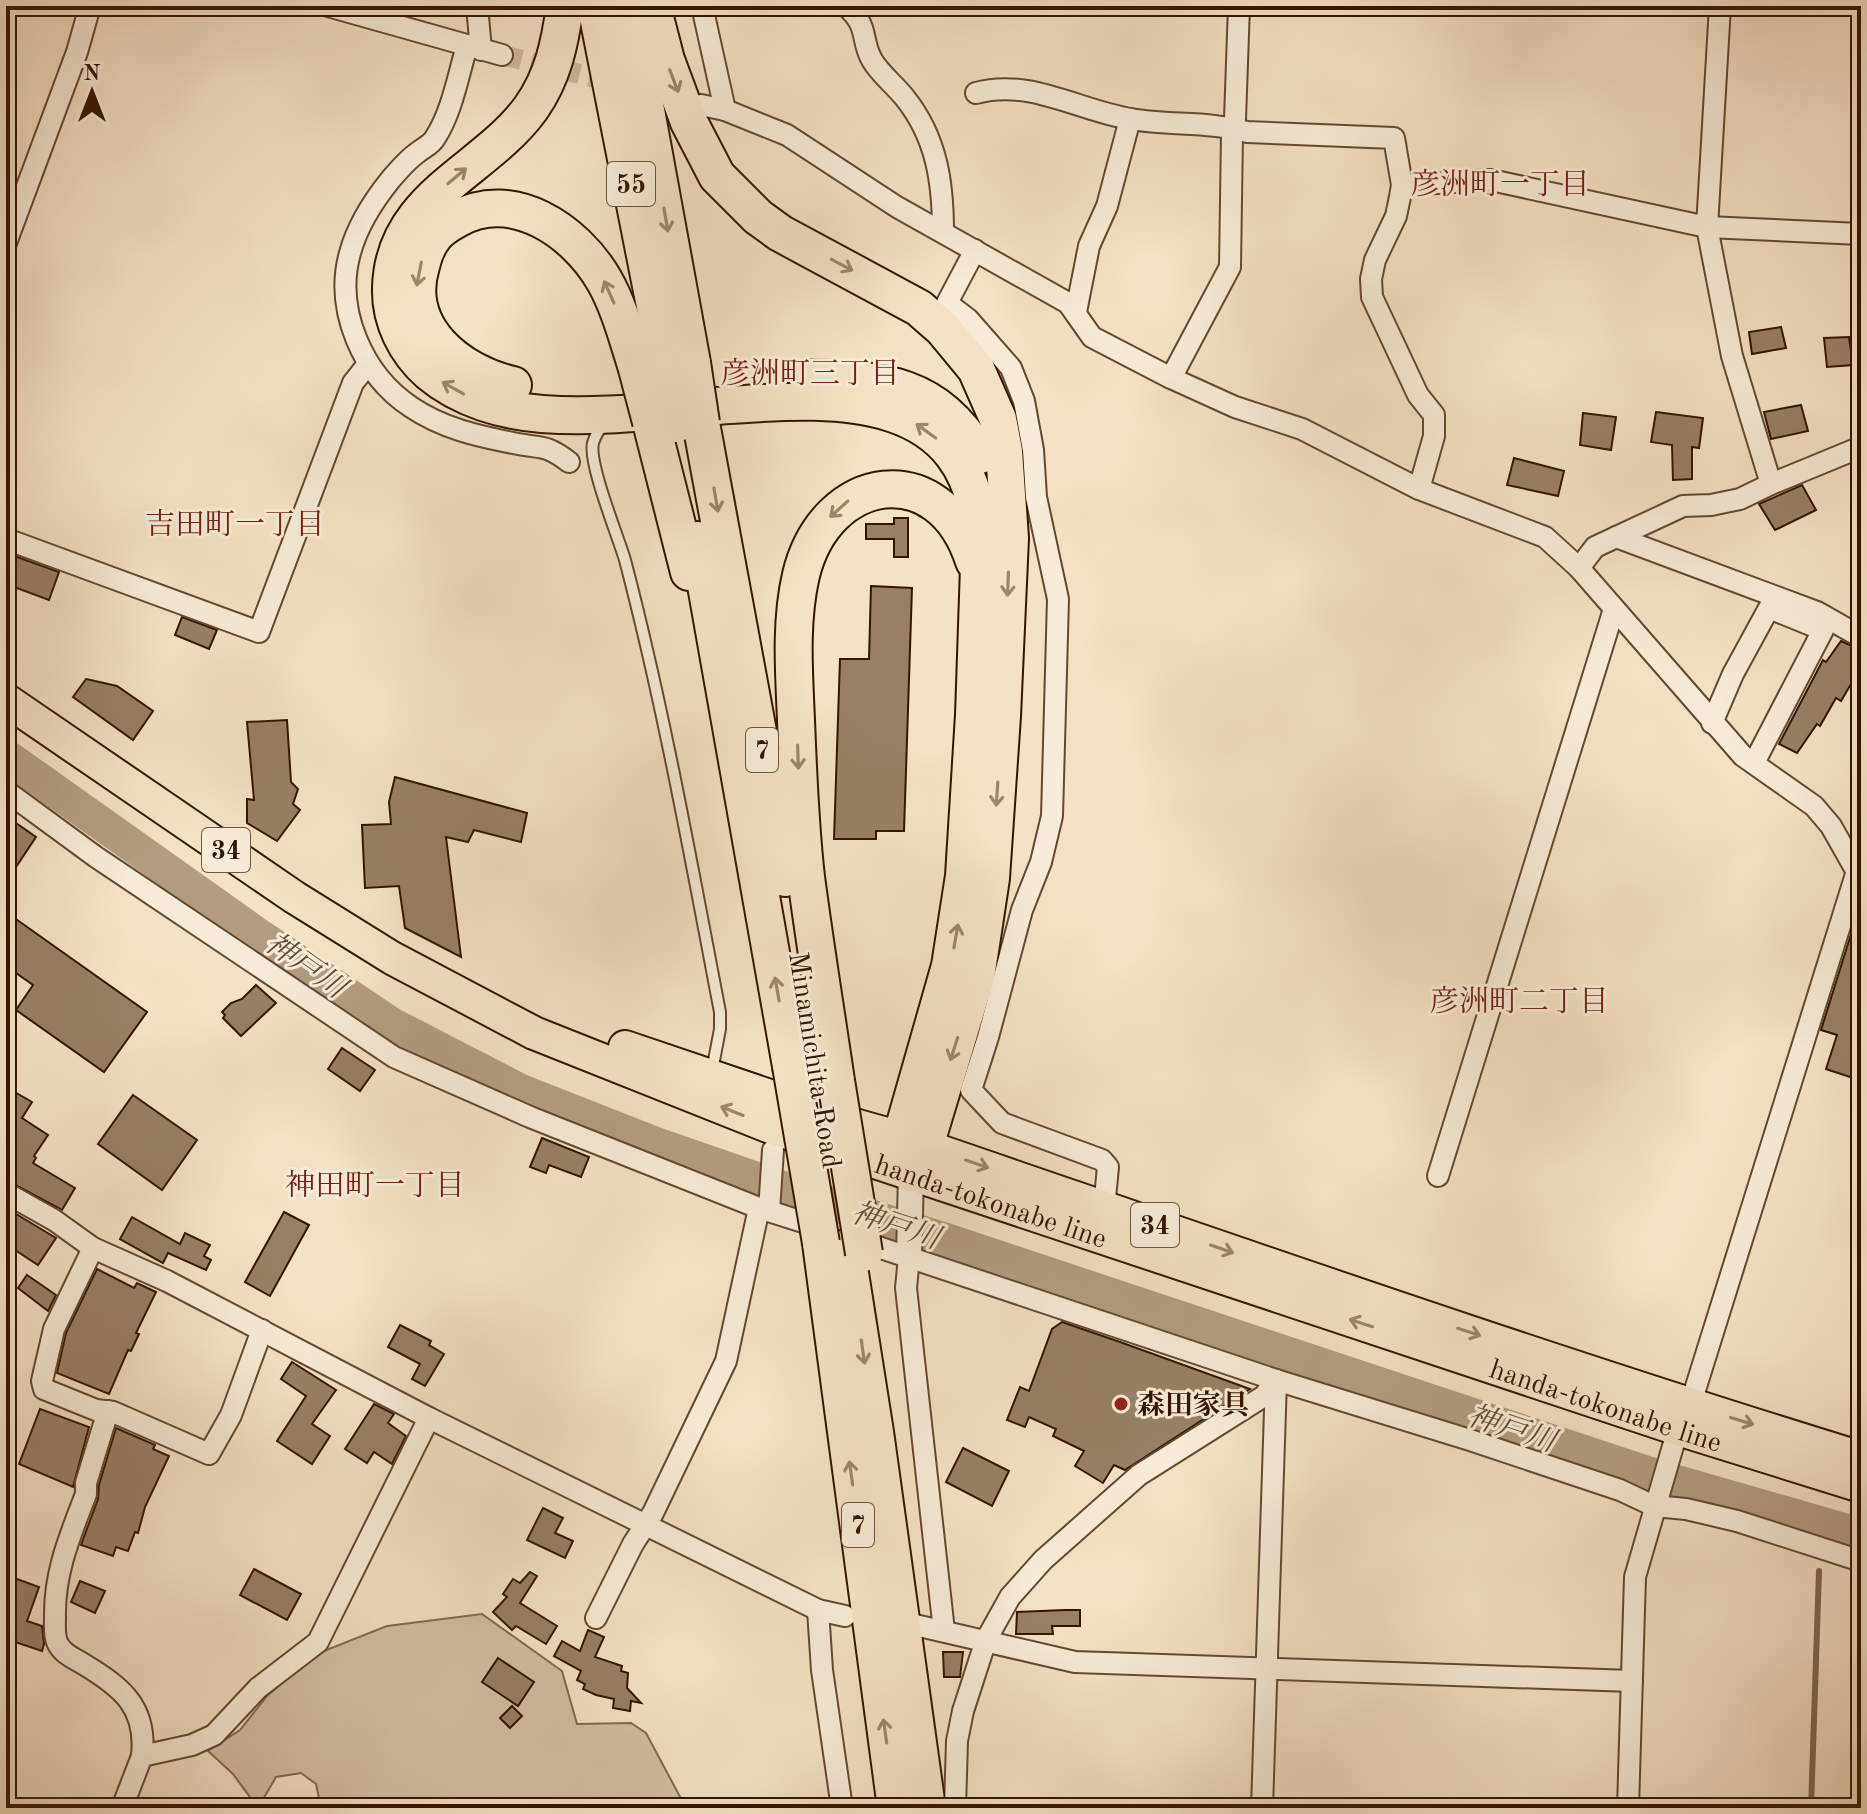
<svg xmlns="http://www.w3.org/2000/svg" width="1867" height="1814" font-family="'Old Standard TT','Noto Serif JP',serif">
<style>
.green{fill:#d2bfa4;stroke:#826a52;stroke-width:2}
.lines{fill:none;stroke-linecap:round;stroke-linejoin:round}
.stream{stroke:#7f674e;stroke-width:6}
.river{stroke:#b29d82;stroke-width:34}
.building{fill:#978066;stroke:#331600;stroke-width:2}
.minor-tunnel{stroke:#cdb99e;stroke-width:20;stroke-dasharray:20 10;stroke-linecap:butt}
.service-casing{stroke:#634931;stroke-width:14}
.minor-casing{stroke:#634931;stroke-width:24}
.tertiary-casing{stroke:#634931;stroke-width:28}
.primary-casing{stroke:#331600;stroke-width:36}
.motorway-casing{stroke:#331600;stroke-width:40}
.service{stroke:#f7ecd9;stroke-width:10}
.minor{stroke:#f7ecd9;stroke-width:20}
.tertiary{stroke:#f7ecd9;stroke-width:24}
.primary{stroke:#f3e2c5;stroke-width:32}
.motorway{stroke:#f3e2c5;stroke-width:36}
.motorway-bridge-casing{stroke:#331600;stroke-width:40;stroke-linecap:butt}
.motorway-bridge{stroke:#f3e2c5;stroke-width:36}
.oneway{stroke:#9d866c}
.poi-dot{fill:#8f2418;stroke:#f7ecd9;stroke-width:3}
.labels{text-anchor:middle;stroke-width:6;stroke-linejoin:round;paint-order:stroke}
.shield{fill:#f7ecd9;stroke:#6e5641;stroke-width:2}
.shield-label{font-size:26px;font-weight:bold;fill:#331600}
.street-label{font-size:28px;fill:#331600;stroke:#f7ecd9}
.poi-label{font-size:28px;font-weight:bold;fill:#331600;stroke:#f7ecd9;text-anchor:start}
.neighbourhood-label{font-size:30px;fill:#7a1f14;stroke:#f7ecd9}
.water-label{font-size:30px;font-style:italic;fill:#664c34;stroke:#f7ecd9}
</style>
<rect width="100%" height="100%" fill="#f3e2c5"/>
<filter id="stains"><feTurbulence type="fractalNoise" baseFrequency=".0025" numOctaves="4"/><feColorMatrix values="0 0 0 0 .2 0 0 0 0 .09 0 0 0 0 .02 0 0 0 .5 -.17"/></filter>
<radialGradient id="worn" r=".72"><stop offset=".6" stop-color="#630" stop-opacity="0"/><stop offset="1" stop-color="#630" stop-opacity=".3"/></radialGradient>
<!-- green -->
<path class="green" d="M482 1614 562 1671 577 1724 631 1723 646 1733 686 1808H321L316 1784 301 1773 276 1777 258 1808 233 1774 208 1751 240 1730 267 1696 316 1654 387 1626Z"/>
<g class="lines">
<!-- stream -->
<path class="stream" d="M1811 1808 1819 1571"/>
<!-- river -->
<path class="river" d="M6 756 261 937 391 1024 521 1091 656 1144 806 1196 946 1240 1653 1475 1861 1535"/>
</g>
<!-- building -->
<g class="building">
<path d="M1781 327 1786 348 1752 354 1749 332Z"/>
<path d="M1849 337 1853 365 1827 367 1824 338Z"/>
<path d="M1801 405 1808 431 1771 439 1764 412Z"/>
<path d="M1656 412 1703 418 1699 448 1692 447V479L1673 480 1672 445 1651 442Z"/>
<path d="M1583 413 1616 417 1611 450 1580 445Z"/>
<path d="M1514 458 1564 471 1558 496 1507 485Z"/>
<path d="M1802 485 1816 510 1775 530 1759 504Z"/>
<path d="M894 518H908V557H894V539H866V524H894Z"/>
<path d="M6 553 59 572 49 600 6 584Z"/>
<path d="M871 586 912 588 904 831H876V839H834L840 659H869Z"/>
<path d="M182 617 217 630 209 649 175 635Z"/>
<path d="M1841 641 1861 650V667L1841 701 1836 698 1820 726 1817 724 1797 753 1779 744 1823 660 1826 662Z"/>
<path d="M86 679 117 686 153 711 133 740 73 697Z"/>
<path d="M287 720 291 782 298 789 293 804 300 810 277 841 247 823V799L254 800 247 722Z"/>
<path d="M395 777 527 813 521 842 474 830 468 842 446 837 461 957 405 928 399 886 365 888 362 825 391 824 389 802Z"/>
<path d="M6 816 36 837 6 882Z"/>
<path d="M6 912 147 1012 104 1072 16 1010 33 985 6 966Z"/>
<path d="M1852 931 1861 934V1064L1856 1079 1826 1069 1837 1035 1821 1030Z"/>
<path d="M256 985 276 1003 241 1036 223 1018 225 1015 222 1012 231 1003 242 999Z"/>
<path d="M342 1048 375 1070 360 1091 328 1069Z"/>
<path d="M6 1087 32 1102 22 1118 48 1135 34 1156 36 1158 33 1163 75 1188 62 1210 6 1180Z"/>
<path d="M133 1095 197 1140 162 1190 98 1144Z"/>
<path d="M542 1138 589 1157 581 1177 549 1165 546 1173 530 1167Z"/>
<path d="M6 1208 56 1238 38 1265 6 1244Z"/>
<path d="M284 1212 309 1225 270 1296 245 1282Z"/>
<path d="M132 1217 180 1244 185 1233 210 1245 204 1256 211 1260 206 1270 168 1253 163 1263 120 1239Z"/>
<path d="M97 1269 134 1288 137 1283 156 1292 136 1333 139 1334 131 1351 128 1350 109 1394 57 1373 66 1333Z"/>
<path d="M27 1275 56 1295 48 1311 18 1288Z"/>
<path d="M1062 1322 1120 1342 1250 1389 1125 1470 1114 1465 1103 1483 1075 1466 1084 1451 1053 1436 1056 1429 1029 1417 1025 1427 1007 1420 1020 1387 1029 1391 1052 1329Z"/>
<path d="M400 1325 431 1341 429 1345 444 1354 425 1386 412 1379 420 1364 388 1347Z"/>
<path d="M292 1362 336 1390 312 1424 330 1436 312 1464 277 1441 306 1396 281 1379Z"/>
<path d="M374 1404 394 1414 388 1423 406 1436 392 1464 374 1452 367 1463 345 1449Z"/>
<path d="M40 1409 89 1427 73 1487 19 1464Z"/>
<path d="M116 1428 155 1445 153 1449 169 1456 145 1507 138 1533 135 1532 128 1551 116 1547 113 1556 81 1545 98 1499 99 1485Z"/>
<path d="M963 1448 1009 1471 992 1506 946 1482Z"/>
<path d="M543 1508 563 1518 555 1533 573 1541 565 1558 527 1540Z"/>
<path d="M254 1569 301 1594 287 1620 240 1595Z"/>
<path d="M530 1572 537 1576 520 1603 557 1626 546 1644 516 1626 512 1630 493 1612 507 1597 503 1594 513 1579 520 1583Z"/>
<path d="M6 1575 39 1587 27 1621 42 1626 44 1644 42 1651 6 1639Z"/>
<path d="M80 1581 105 1591 95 1613 71 1602Z"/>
<path d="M1065 1610H1080V1626H1052L1053 1634H1016L1017 1612Z"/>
<path d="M588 1630 604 1637 595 1657 622 1666 621 1671 628 1673 627 1688 641 1703 631 1701 630 1711 613 1708 614 1699 596 1695 583 1689 585 1684 577 1680 581 1671 554 1656 562 1641 580 1651Z"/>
<path d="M943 1652H963L960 1677H944Z"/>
<path d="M498 1658 534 1682 518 1706 482 1682Z"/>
<path d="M512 1706 522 1716 510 1728 500 1718Z"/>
</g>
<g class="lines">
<!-- minor-tunnel -->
<path class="minor-tunnel" d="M502 55 616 83"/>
<!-- service casing -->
<g class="service-casing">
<path id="service" d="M606 423C600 428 595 436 593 443 588 463 618 536 625 560 664 709 691 861 720 1012V1029L712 1071"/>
</g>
<!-- minor casing -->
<g class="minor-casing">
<g id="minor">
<path d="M328 6 502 55"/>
<path d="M477 6 481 50"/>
<path d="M702 6 725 110"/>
<path d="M846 6C870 27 860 39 872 60 880 74 895 85 905 98 937 138 943 183 943 232"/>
<path d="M467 46C458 76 452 112 435 138 431 145 423 148 417 153 407 160 399 170 391 179 374 200 357 227 350 253 334 310 363 375 411 407 442 428 477 436 513 443 541 449 544 443 569 462"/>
<path d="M976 93C1030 78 1079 111 1131 119 1170 126 1209 121 1247 132L1394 138 1402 185 1400 197 1396 216 1375 260 1371 279 1372 297 1418 395 1434 415V436L1419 489"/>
<path d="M701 105 725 110 787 135 897 207 1068 303 1092 337 1171 378 1235 407 1302 429 1419 489 1545 537 1579 568 1743 756 1814 806 1831 826 1861 879"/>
<path d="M1402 185 1491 180 1707 227 1861 234"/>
<path d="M6 243 77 52 90 6"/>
<path d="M975 250 947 303 968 319 1011 368 1024 401 1033 450 1036 497 1058 599 1052 816 1041 862 1022 910 988 1037 971 1090 1002 1123 1102 1160 1108 1167 1104 1208"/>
<path d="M1076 312 1089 246 1107 206 1130 119"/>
<path d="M1171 378 1230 267 1232 134 1235 119 1239 6"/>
<path d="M1771 484 1861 447"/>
<path d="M1616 537 1817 612 1861 637"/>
<path d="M6 539 259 632 353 383 368 364"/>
<path d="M1579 568 1595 547 1683 506 1711 505 1740 499 1771 484 1732 356 1707 227 1720 6"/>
<path d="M1712 723 1733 674 1769 608 1823 630 1754 763"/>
<path d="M6 791 96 857 394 1057 530 1117 759 1208 822 1228"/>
<path d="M1438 1176 1614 609"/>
<path d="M6 1193 54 1220 93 1248 167 1281 429 1418 818 1610 845 1616"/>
<path d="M769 1211 773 1150"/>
<path d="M857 1240 1276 1380 1470 1440 1620 1490 1654 1506 1686 1509 1737 1521 1861 1561"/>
<path d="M93 1248 54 1329 42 1381 44 1389 96 1410 113 1412 209 1454 231 1415 262 1330"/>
<path d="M909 1257 906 1288 944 1631"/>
<path d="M1690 1406 1857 871"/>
<path d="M108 1411 86 1483V1494C70 1536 54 1572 55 1618 55 1626 54 1634 57 1642 62 1654 74 1658 85 1665 123 1688 147 1708 142 1756"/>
<path d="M818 1610 822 1670 842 1808"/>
<path d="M596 1618 633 1544 653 1513 726 1361 759 1208"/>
<path d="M915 1625 1075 1662 1632 1681"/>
<path d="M122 1808 142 1756 192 1745 214 1735 258 1688 318 1642 429 1418"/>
<path d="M955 1808 957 1741 963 1711 986 1640 1010 1597 1043 1560 1139 1475 1264 1396 1276 1380"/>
<path d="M1262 1808 1276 1380"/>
<path d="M1628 1808 1635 1577 1678 1429"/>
</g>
</g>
<!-- tertiary casing -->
<g class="tertiary-casing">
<path id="tertiary" d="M909 1257 911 1173"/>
</g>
<!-- primary casing -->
<g class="primary-casing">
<g id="primary">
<path id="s1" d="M6 700 294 897 392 958 534 1033 773 1128 1678 1429 1861 1486"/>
<path d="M625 1047 858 1126 901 1138C1220 1247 1538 1359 1861 1458"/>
</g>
</g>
<!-- motorway casing -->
<g class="motorway-casing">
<g id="motorway">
<path d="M565 6C560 43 553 77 531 108 485 172 393 196 391 288 390 321 406 352 430 373 461 399 503 411 542 414 604 419 668 409 730 405 840 397 971 392 980 537L974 715 964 876 950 966 901 1138 911 1173"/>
<path d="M596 6 666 362"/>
<path d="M627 6 692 363"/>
<path d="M652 6 666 60 689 122 717 176 758 217 780 233 919 308 943 329 976 369 998 419 1004 451 1010 538 1002 716 991 878 976 977 925 1146 911 1173"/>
<path d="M808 378C886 380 935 383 980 455"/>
<path d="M513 385C459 373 402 328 421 266 423 257 427 246 433 238 438 230 448 224 457 219 512 188 575 230 604 280 619 306 627 337 636 365"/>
<path d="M651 422 689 572"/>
<path d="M701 423 785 878"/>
<path d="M698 540 791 1066"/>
<path d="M836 1081C826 1013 815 945 806 877 800 825 798 773 796 720 794 673 790 622 801 575 826 472 940 455 974 561"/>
<path d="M821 1243 896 1808"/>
<path d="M846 1248 875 1432 927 1808"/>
</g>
</g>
<!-- service -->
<use href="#service" class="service"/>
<!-- minor -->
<use href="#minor" class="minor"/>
<!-- tertiary -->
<use href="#tertiary" class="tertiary"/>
<!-- primary -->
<use href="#primary" class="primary"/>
<!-- motorway -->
<use href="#motorway" class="motorway"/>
<!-- motorway-bridge casing -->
<g class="motorway-bridge-casing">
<g id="motorway-bridge">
<path d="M666 362 676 424"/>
<path d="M692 363 701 423"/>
<path d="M636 365 651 422"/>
<path d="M791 1066 821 1243"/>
<path d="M836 1081 864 1253"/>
</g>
</g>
<!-- motorway-bridge -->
<use href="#motorway-bridge" class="motorway-bridge"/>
</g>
<!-- one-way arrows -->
<defs><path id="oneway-shaft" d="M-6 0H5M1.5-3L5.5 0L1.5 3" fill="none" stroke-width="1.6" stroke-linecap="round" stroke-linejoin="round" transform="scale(2)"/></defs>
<g class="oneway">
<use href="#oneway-shaft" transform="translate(674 81) rotate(69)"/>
<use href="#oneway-shaft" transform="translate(457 176) rotate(-40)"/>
<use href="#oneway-shaft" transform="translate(666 220) rotate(80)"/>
<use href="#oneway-shaft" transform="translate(842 265) rotate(28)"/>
<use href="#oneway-shaft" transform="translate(419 274) rotate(101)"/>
<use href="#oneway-shaft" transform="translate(609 292) rotate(-114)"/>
<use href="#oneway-shaft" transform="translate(453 388) rotate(-151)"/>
<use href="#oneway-shaft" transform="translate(926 431) rotate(-144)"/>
<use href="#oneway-shaft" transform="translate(716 500) rotate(80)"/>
<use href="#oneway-shaft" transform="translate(839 509) rotate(138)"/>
<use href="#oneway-shaft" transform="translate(1008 584) rotate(92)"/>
<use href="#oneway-shaft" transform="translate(798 757) rotate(88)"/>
<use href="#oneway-shaft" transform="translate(997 794) rotate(94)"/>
<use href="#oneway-shaft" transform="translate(956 936) rotate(-80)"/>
<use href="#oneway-shaft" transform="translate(777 989) rotate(-100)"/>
<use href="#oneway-shaft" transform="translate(954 1049) rotate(108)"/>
<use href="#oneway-shaft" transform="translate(732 1111) rotate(-158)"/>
<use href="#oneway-shaft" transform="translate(977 1164) rotate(19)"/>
<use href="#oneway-shaft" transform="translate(1222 1249) rotate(19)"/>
<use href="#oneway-shaft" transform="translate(1361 1323) rotate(-162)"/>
<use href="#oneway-shaft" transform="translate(1469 1332) rotate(18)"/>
<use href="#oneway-shaft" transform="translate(863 1352) rotate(82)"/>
<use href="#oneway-shaft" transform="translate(1742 1421) rotate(17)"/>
<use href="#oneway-shaft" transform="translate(851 1473) rotate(-98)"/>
<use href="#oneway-shaft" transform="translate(885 1731) rotate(-98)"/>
</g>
<!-- markers -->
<circle class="poi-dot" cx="1121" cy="1404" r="8"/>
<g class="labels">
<!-- shield labels -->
<g class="shield">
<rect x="607" y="162" width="48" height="44" rx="6"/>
<rect x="746" y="728" width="32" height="44" rx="6"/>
<rect x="202" y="828" width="48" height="44" rx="6"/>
<rect x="1131" y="1203" width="48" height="44" rx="6"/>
<rect x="842" y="1503" width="32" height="44" rx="6"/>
</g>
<g class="shield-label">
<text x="631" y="193">55</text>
<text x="762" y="759">7</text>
<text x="226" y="859">34</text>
<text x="1155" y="1234">34</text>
<text x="858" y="1534">7</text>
</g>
<!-- street labels -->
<g class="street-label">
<text transform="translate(816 1060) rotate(81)" y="10">Minamichita Road</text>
<text dy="10" stroke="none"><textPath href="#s1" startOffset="1112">handa-tokonabe line</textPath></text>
<text dy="10" stroke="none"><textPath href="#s1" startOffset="1760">handa-tokonabe line</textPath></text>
</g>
<!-- poi labels -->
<g class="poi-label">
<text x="1137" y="1414">森田家具</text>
</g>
<!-- neighbourhood labels -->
<g class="neighbourhood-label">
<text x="1500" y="194">彦洲町一丁目</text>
<text x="810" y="383">彦洲町三丁目</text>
<text x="235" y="534">吉田町一丁目</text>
<text x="1519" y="1011">彦洲町二丁目</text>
<text x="375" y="1195">神田町一丁目</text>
</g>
<!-- water labels -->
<g class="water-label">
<text transform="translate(306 965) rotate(35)" y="10">神戸川</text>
<text transform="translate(896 1225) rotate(18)" y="10">神戸川</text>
<text transform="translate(1512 1428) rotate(18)" y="10">神戸川</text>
</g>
</g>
<!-- margin -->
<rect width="1867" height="1814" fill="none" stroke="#f3e2c5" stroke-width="32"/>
<rect x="8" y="8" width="1851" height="1798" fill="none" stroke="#331600" stroke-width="4"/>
<rect x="16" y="16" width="1835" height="1782" fill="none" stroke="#331600" stroke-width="2"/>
<!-- north arrow -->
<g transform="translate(92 92)" stroke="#f7ecd9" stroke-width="6" paint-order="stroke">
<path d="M0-6L14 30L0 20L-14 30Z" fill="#331600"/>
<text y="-12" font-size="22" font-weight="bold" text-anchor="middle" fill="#331600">N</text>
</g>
<rect width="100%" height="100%" filter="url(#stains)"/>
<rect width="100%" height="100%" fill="url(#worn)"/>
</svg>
